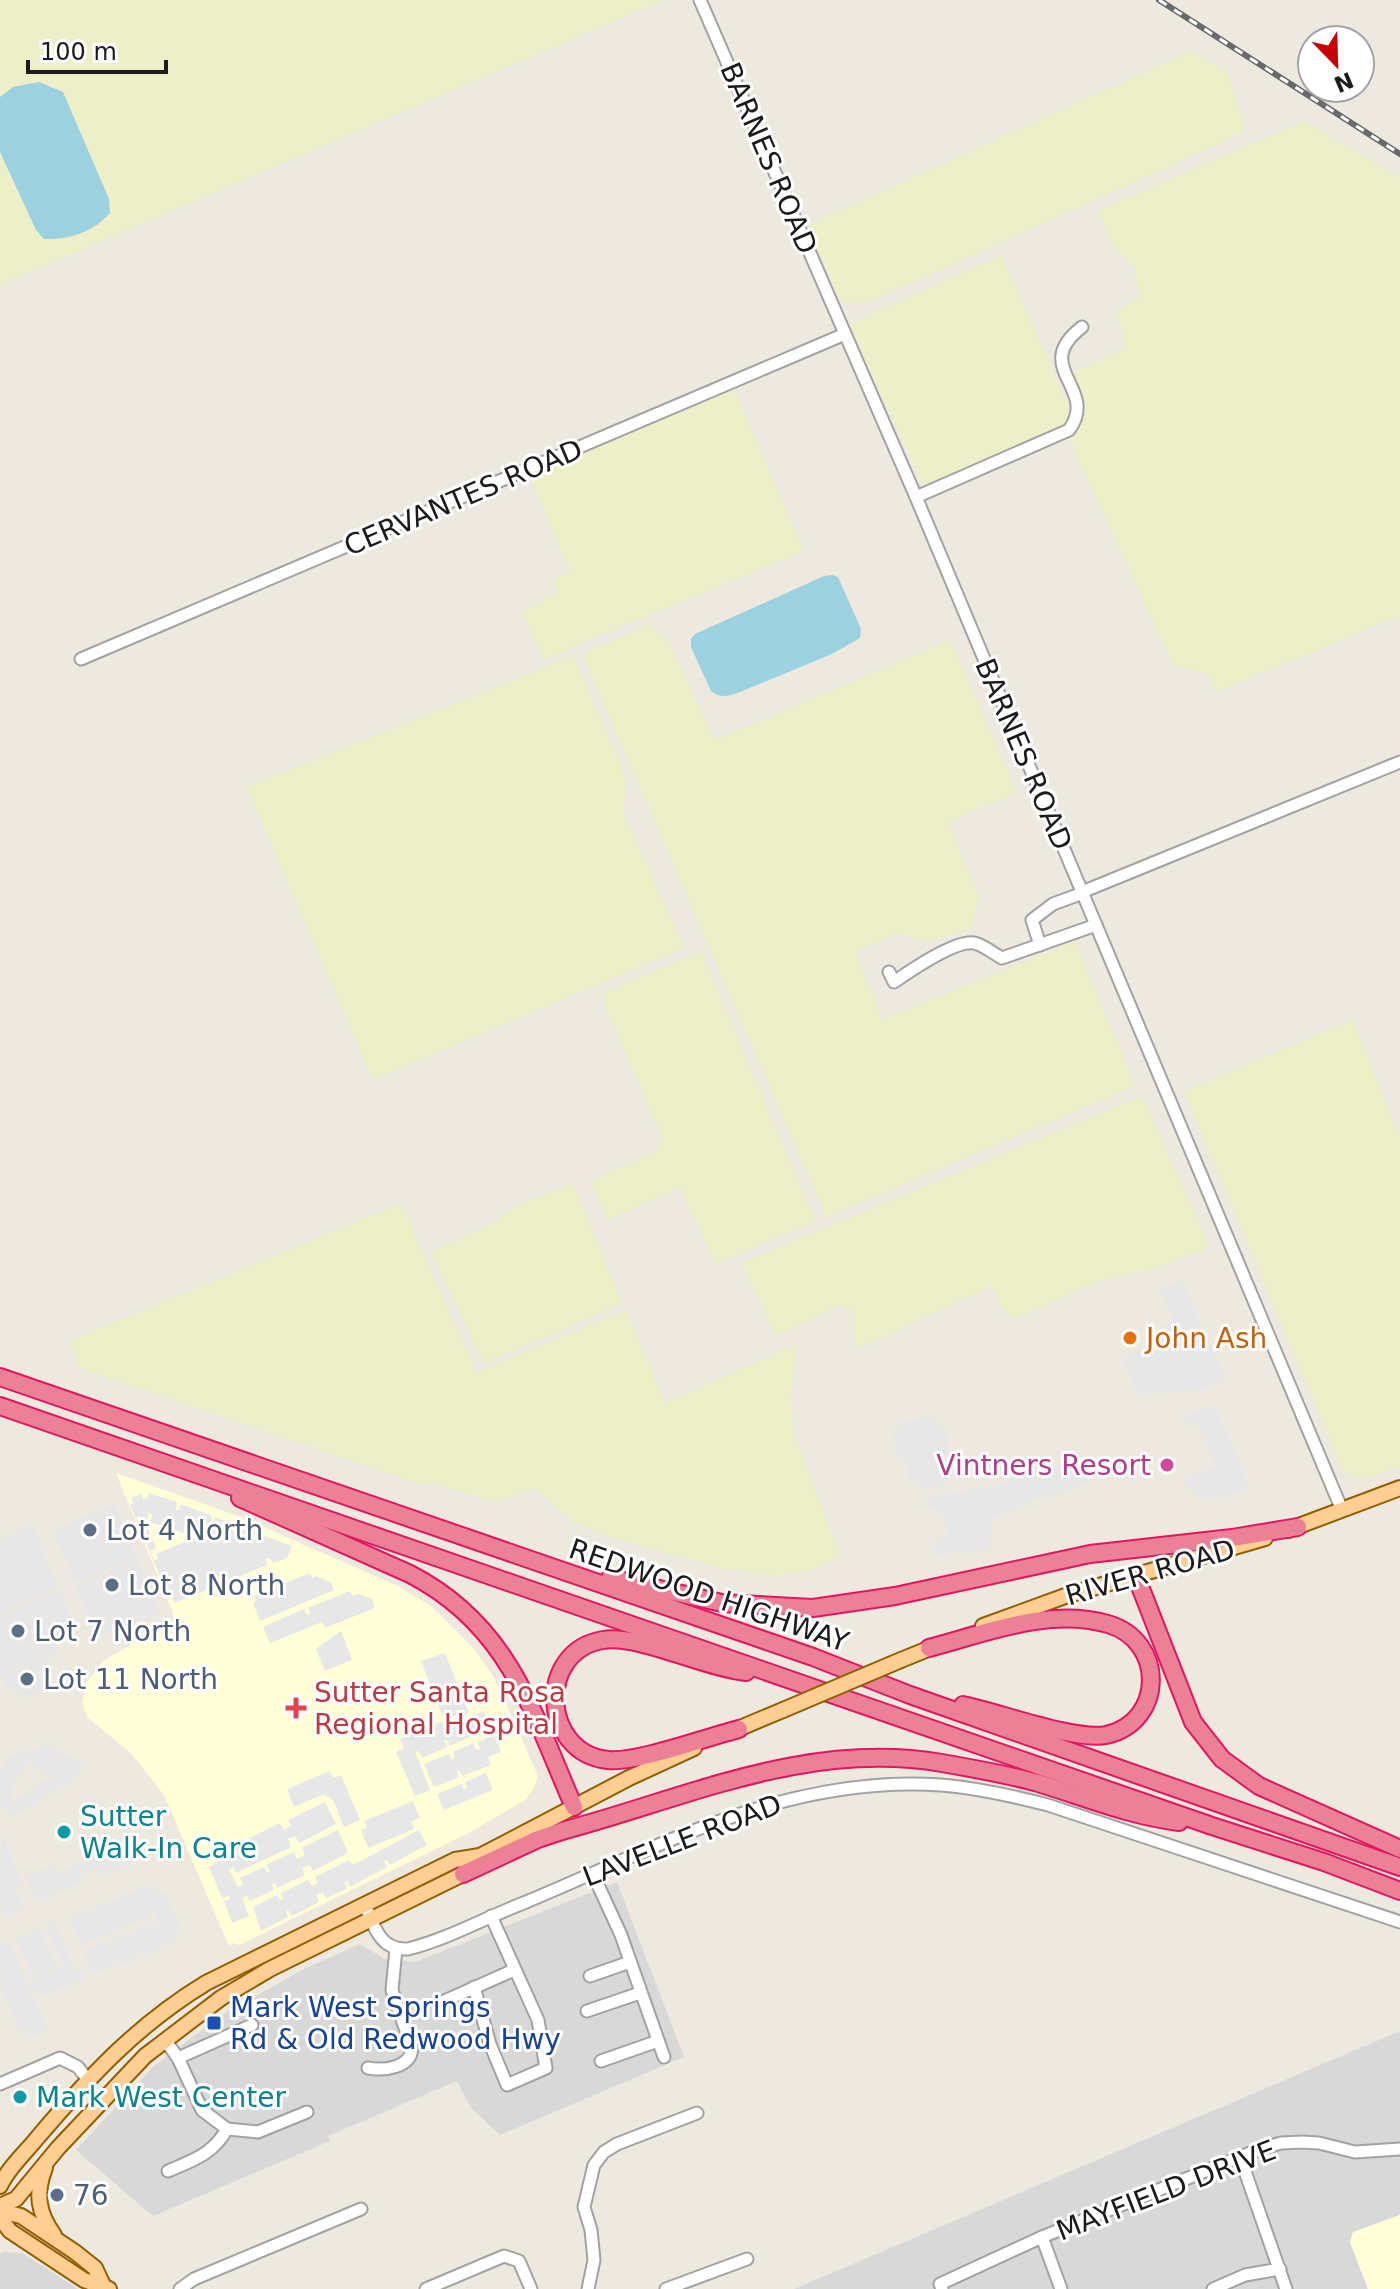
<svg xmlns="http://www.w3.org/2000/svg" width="1400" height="2289" font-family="'DejaVu Sans',sans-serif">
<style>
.residential{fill:#d9d8d8}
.education{fill:#fffed7}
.farmland{fill:#edefc9}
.parking{fill:#e7e7e7;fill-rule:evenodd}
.water{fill:#9cd1df}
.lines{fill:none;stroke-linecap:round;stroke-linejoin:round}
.minor-casing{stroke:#a2a2a2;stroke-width:15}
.major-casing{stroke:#925f00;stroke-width:18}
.highway-casing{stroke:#e21660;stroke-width:20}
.minor{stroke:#fff;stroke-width:11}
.major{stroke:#ffce93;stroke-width:14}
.highway{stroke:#ec8096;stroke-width:16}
.rail-casing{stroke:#696969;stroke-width:6}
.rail{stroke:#fff;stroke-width:3;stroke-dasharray:9;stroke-linecap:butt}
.major-bridge-casing{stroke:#925f00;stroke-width:18;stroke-linecap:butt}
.major-bridge{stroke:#ffce93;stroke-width:14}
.food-dot{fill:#e8710a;stroke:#fff;stroke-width:3}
.hotel-dot{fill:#d1479c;stroke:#fff;stroke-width:3}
.service-dot{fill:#5c6f8a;stroke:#fff;stroke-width:3}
.health-dot{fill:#e0444e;stroke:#fff;stroke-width:3}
.culture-dot{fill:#0f9aa8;stroke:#fff;stroke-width:3}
.transit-dot{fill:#1a4fb4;stroke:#fff;stroke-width:3}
.labels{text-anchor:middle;stroke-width:6;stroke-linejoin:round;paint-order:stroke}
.street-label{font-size:28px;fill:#1b1b1b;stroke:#fff}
.food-label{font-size:28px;fill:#c56008;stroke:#fff;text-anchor:start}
.hotel-label{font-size:28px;fill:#b23c85;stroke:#fff;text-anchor:end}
.service-label{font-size:28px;fill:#4e5e75;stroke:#fff;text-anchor:start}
.health-label{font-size:28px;fill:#be3a42;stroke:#fff;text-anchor:start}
.culture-label{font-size:28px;fill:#0d838f;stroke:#fff;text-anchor:start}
.transit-label{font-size:28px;fill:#164399;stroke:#fff;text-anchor:start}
</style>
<rect width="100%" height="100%" fill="#eee9df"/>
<!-- residential -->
<g class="residential">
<path d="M617 1882 684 2057 500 2135 471 2108 457 2081 328 2136 330 2141 153 2216 76 2150 154 2066 225 2013 306 1968 360 1944 385 1959 415 1962Z"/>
<path d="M1400 2031V2215L1353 2232 1350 2242 1368 2289H794Z"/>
<path d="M3 2252 22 2253 78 2289H0V2254Z"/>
</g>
<!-- education -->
<g class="education">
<path d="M116 1473 241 1517 400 1587 432 1607 474 1649 493 1676 503 1696 538 1776 534 1788 525 1800 469 1833 239 1945 233 1943 229 1946 164 1795 131 1753 88 1718 82 1704 86 1683 102 1662 153 1631 176 1621Z"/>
<path d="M1400 2215V2289H1368L1350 2242 1353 2232Z"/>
</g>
<!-- farmland -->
<g class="farmland">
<path d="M0 0H663L0 285Z"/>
<path d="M1191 51 1226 72 1244 126 1242 133 869 302 841 303 808 225Z"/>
<path d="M1304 121 1400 178V615L1216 692 1208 674 1173 665 1069 440 1084 422 1083 408 1071 374 1125 348 1117 311 1140 297 1133 266 1115 249 1097 211Z"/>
<path d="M1002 255 1071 413 1069 423 923 486 849 324Z"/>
<path d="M734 389 804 551 543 659 522 612 557 593 553 579 570 571 529 476Z"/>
<path d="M649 625 666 637 715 740 950 640 1017 792 948 822 979 898 971 928 931 942 897 933 855 951 882 1020 1075 941 1135 1086 826 1217 582 654Z"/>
<path d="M573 656 627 780 623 811 684 948 373 1080 246 787Z"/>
<path d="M701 951 815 1221 715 1264 680 1187 607 1220 591 1181 659 1150 662 1144V1137L600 994Z"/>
<path d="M1353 1020 1400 1138V1466L1368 1478 1355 1479 1342 1469 1184 1091Z"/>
<path d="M1142 1096 1208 1244 1203 1250 1155 1268 1096 1282 1013 1319 1000 1305 994 1290 989 1287 855 1350 853 1311 839 1305 776 1336 741 1263Z"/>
<path d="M567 1184H573L622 1303 484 1363 431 1252 488 1226 511 1209Z"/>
<path d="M401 1203 476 1373 626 1310 665 1403 797 1344 791 1396 793 1433 841 1556 812 1570 779 1576 719 1568 605 1535 572 1521 535 1488 499 1502 428 1483 422 1485 82 1369 69 1341Z"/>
</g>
<!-- parking -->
<g class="parking">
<path d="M1181 1280 1225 1379 1200 1390 1137 1394 1121 1358 1160 1343 1155 1329 1173 1320 1159 1288Z"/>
<path d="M1214 1404 1250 1487 1228 1496 1202 1498 1186 1487 1184 1480 1216 1466 1197 1423 1185 1426 1180 1417Z"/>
<path d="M935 1416 937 1426 944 1425 954 1474 947 1476 948 1485 922 1489 920 1482 909 1483 905 1458 897 1459 892 1433 899 1430 897 1422Z"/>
<path d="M1067 1462 1087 1475 1089 1483 1061 1494H1049L992 1518 990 1549 936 1555 933 1546 947 1534 944 1514 927 1507 925 1498 997 1486 1039 1468 1049 1469Z"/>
<path d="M149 1493 177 1502 176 1510H179L181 1504 212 1516 211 1524 214 1523 215 1517 234 1524 232 1531 236 1530 238 1525 256 1532 253 1538 256 1540 259 1534 292 1546 287 1558 273 1563 271 1559 266 1558 267 1565 223 1583 220 1576 215 1579 218 1585 175 1603 172 1597 169 1598 130 1505 134 1503 131 1498 142 1494 143 1499H147ZM148 1513 153 1515 150 1522 190 1535 194 1529 206 1534 207 1539 203 1542 199 1536 156 1554 158 1559 154 1560 150 1551 156 1548 146 1525 140 1526 136 1518 139 1516 142 1521 148 1519Z"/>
<path d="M115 1504 137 1557 74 1582 53 1530Z"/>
<path d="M33 1525 58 1588 0 1611V1539Z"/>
<path d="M138 1560 159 1612 96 1637 75 1585Z"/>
<path d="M310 1573 313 1578 317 1576 331 1583 334 1590 260 1621 253 1603 256 1601 254 1596Z"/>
<path d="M60 1591 73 1624 56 1645 59 1652 0 1676V1615Z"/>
<path d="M350 1591 352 1596 359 1594 372 1599 375 1608 325 1628 322 1622 270 1643 263 1627 304 1609 307 1615 310 1614 308 1608Z"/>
<path d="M341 1631 352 1660 325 1671 316 1649Z"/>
<path d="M445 1653 469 1713 464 1715 443 1717 421 1661Z"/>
<path d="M49 1659 56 1677 46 1681 49 1688 24 1698 21 1692 16 1694 6 1686 2 1677Z"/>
<path d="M484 1711 491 1728 474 1735 471 1729 468 1731 470 1737 450 1746 447 1740 444 1741 447 1747 422 1758 419 1751 415 1752 430 1790 415 1796 396 1752 404 1748 400 1739 442 1721 445 1727Z"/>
<path d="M494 1735 501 1752 488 1757 491 1765 462 1776 460 1771H457L459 1777 434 1787 424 1764 449 1754 452 1760 455 1758 453 1752 473 1743 476 1750 480 1749 478 1742Z"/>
<path d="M46 1742 85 1766 64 1787 61 1785 33 1805 10 1817 0 1807V1780L3 1778 0 1776V1769L9 1755 15 1756 19 1752 42 1748ZM31 1757 35 1759 32 1764 51 1777 55 1772 58 1776 52 1783 47 1778 31 1789 33 1796H30L28 1791 15 1799 18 1804 15 1807 11 1801 13 1784Z"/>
<path d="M330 1771 333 1778 341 1775 360 1820 344 1827 333 1800 324 1794 294 1807 287 1789Z"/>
<path d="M486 1773 493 1790 444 1810 437 1794 461 1784 464 1789 467 1788 465 1782Z"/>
<path d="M413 1801 420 1818 411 1822 414 1829 368 1848 361 1830 367 1828 364 1821Z"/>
<path d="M325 1802 336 1824 299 1843 295 1836 288 1839 291 1847 236 1873 233 1867 229 1870 238 1887 243 1884 240 1878 264 1867 267 1873 270 1871 266 1865 294 1852 297 1859 305 1855 302 1848 338 1830 348 1853 313 1871 310 1865 302 1868 305 1875 277 1888 275 1883 272 1884 274 1890 250 1901 247 1896 242 1898 249 1916 232 1923 224 1901 230 1899 229 1896 222 1898 209 1867 218 1862 215 1855 280 1823 284 1830 291 1826 288 1820Z"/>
<path d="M419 1830 427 1845 390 1865 387 1860 384 1861 387 1867 350 1887 347 1881 344 1882 347 1889 326 1898 323 1892 316 1895 319 1902 292 1916 288 1910 286 1912 288 1917 261 1931 253 1907 277 1895 280 1900 283 1899 281 1893 308 1880 312 1886 318 1883 315 1877 349 1860 353 1865Z"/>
<path d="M2 1832 22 1884 15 1888 24 1909 5 1916 0 1903V1896L4 1893 0 1892Z"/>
<path d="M132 1833 142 1859 101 1876 97 1868 79 1876 81 1883 36 1902 25 1877 53 1865 57 1873 88 1860 85 1852Z"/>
<path d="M154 1883 157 1893 166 1892 173 1909 167 1912H174L182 1930 175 1933 177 1941 142 1956 137 1950 139 1957 118 1965 115 1959 112 1961 115 1966 93 1974 83 1951 104 1942 106 1948H109L107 1941 129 1933 132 1938V1932L153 1923 156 1928 160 1925 151 1909 149 1912 150 1917 130 1925 127 1920 126 1926 104 1936 101 1931V1937L82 1945 69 1917 92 1909 96 1914 94 1907 116 1898 121 1904 120 1897Z"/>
<path d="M54 1920 75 1971 81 1969 85 1978 41 1997 37 1990 26 1995 28 1998 34 1996 47 2031 30 2038 26 2027 19 2031 9 2006 15 2001 8 2002 0 1982 2 1971 0 1969V1944L9 1941 25 1979 21 1981 22 1985 39 1977 37 1974 32 1976 16 1938 40 1929 56 1966 50 1969V1972L68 1966 67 1962 62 1964 45 1925Z"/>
</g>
<!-- water -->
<g class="water">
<path d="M39 82 63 92 109 199 110 213C93 232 69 240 44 239L36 230 0 152V97L13 87Z"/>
<path d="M832 575 838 577 861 629 860 638 832 654 740 692C729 696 721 699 711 691L691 647V639L695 634 824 576Z"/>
</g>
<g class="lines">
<!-- minor casing -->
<g class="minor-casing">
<g id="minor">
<path d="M700 0 916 497 1342 1510"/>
<path d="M916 497 1069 430C1100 388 1029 368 1082 327"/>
<path d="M81 659 845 334"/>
<path d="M1082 892 1400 762"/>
<path d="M1040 945 1032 920 1053 904 1083 893"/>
<path d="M889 972 894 982C910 971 955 940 974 943 982 944 994 954 1002 958L1096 925"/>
<path d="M593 1874 621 1935 664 2057"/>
<path d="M365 1905C374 1926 380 1951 408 1949 448 1939 487 1917 526 1902 663 1845 787 1775 941 1785 978 1788 1013 1796 1048 1805L1400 1922"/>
<path d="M590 1976 630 1962"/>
<path d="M474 1987 490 2044 507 2085 546 2068 538 2020 491 1916"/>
<path d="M442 2002 514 1970"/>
<path d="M587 2011 640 1993"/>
<path d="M165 2040 178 2058 202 2110 227 2129 258 2132 307 2112"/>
<path d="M178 2058 252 2025"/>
<path d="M601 2061 658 2041"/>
<path d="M368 2068C384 2071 411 2068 412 2048L392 1990 396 1949"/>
<path d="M0 2084 60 2058 78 2067 88 2080"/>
<path d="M1240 2157 1286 2289"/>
<path d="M168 2171C194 2160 213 2154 227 2129"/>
<path d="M1042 2237 1061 2289"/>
<path d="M180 2289 194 2279 361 2209"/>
<path d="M426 2289 504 2256 519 2261 531 2289"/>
<path d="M588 2289 594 2260 591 2230 584 2207 594 2165 604 2152 617 2144 697 2113"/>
<path d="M666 2289 747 2259"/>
<path d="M942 2289 940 2284 1042 2237 1260 2149 1281 2143 1302 2142 1319 2143 1355 2152 1400 2149"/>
<path d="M1213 2289 1245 2275 1280 2269"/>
</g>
</g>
<!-- major casing -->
<g class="major-casing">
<g id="major">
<path d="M1288 1530 1400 1488"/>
<path d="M983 1626 1068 1595 1265 1538"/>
<path d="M901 1660 938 1645"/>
<path d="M728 1733 783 1710"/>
<path d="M45 2168C35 2193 38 2213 54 2235"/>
<path d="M0 2186C8 2168 26 2152 38 2137 90 2076 137 2025 206 1983L455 1860 480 1856"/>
<path d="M0 2206 16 2199 58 2148 145 2056 221 1998 270 1969 463 1874 480 1856 629 1778 694 1748"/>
<path d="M0 2211 21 2216 75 2252 95 2268 103 2285"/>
<path d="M0 2218 10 2231 84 2280 109 2289"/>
</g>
</g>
<!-- highway casing -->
<g class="highway-casing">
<g id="highway">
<path d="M0 1377 813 1657 910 1695 1400 1867"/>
<path d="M0 1406 1212 1826 1324 1862 1400 1891"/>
<path d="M240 1498 410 1574C509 1625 532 1711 574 1807"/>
<path d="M1136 1576 1193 1722 1222 1759 1259 1786 1400 1849"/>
<path d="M610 1578 722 1603 813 1608 895 1596 1090 1554 1232 1538 1298 1527"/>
<path d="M929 1648C986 1633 1049 1607 1108 1624 1166 1641 1165 1722 1106 1735 1075 1741 998 1712 963 1705"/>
<path d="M739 1729C707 1737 637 1763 608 1760 541 1753 536 1651 603 1640 638 1634 705 1668 746 1672"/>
<path d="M463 1874 538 1839 562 1831C689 1797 808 1740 942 1763 974 1769 1007 1774 1038 1783 1084 1797 1130 1816 1179 1822"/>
</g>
</g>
<!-- minor -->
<use href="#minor" class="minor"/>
<!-- major -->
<use href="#major" class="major"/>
<!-- highway -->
<use href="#highway" class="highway"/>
<!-- rail casing -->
<g class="rail-casing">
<path id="rail" d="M1159 0 1400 154"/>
</g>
<!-- rail -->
<use href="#rail" class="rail"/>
<!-- major-bridge casing -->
<g class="major-bridge-casing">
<path id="major-bridge" d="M783 1710 901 1660"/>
</g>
<!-- major-bridge -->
<use href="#major-bridge" class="major-bridge"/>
</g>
<!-- markers -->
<circle class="food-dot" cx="1130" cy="1338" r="8"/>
<circle class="hotel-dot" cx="1167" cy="1465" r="8"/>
<g class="service-dot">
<circle cx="90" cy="1530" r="8"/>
<circle cx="112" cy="1585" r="8"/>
<circle cx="18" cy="1631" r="8"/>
<circle cx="27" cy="1679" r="8"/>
<circle cx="57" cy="2195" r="8"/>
</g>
<path class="health-dot" d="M292 1696h8v8h8v8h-8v8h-8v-8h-8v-8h8z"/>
<g class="culture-dot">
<circle cx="64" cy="1832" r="8"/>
<circle cx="20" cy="2097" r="8"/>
</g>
<rect class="transit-dot" x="206" y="2015" width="16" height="16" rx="4"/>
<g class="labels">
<!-- street labels -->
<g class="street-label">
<text transform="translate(769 158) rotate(67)" y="10">BARNES ROAD</text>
<text transform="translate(463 497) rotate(-23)" y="10">CERVANTES ROAD</text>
<text transform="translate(1024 754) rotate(67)" y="10">BARNES ROAD</text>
<text transform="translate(1150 1572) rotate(-16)" y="10">RIVER ROAD</text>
<text transform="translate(709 1595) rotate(19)" y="10">REDWOOD HIGHWAY</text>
<text transform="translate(682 1840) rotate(-21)" y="10">LAVELLE ROAD</text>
<text transform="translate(1166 2190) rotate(-21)" y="10">MAYFIELD DRIVE</text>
</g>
<!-- food labels -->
<g class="food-label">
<text x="1146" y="1348">John Ash</text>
</g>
<!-- hotel labels -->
<g class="hotel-label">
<text x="1151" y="1475">Vintners Resort</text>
</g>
<!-- service labels -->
<g class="service-label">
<text x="106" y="1540">Lot 4 North</text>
<text x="128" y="1595">Lot 8 North</text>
<text x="34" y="1641">Lot 7 North</text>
<text x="43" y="1689">Lot 11 North</text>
<text x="73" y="2205">76</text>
</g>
<!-- health labels -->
<g class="health-label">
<text x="314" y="1702">Sutter Santa Rosa<tspan x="314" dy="32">Regional Hospital</tspan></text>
</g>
<!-- culture labels -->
<g class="culture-label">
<text x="80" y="1826">Sutter<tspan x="80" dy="32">Walk-In Care</tspan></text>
<text x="36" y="2107">Mark West Center</text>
</g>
<!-- transit labels -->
<g class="transit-label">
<text x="230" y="2017">Mark West Springs<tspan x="230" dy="32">Rd &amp; Old Redwood Hwy</tspan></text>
</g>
</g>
<!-- north arrow -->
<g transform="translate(1336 64) rotate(157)"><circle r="38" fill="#ffffff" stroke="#a4a4a4" stroke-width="2"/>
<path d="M0-6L14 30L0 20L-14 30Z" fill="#c60004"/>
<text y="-12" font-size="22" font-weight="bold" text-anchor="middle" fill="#1b1b1b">N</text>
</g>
<!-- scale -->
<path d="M28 60v12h138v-12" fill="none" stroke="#1b1b1b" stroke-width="4"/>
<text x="40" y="60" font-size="24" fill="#1b1b1b" stroke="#ffffff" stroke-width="6" paint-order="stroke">100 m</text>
</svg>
